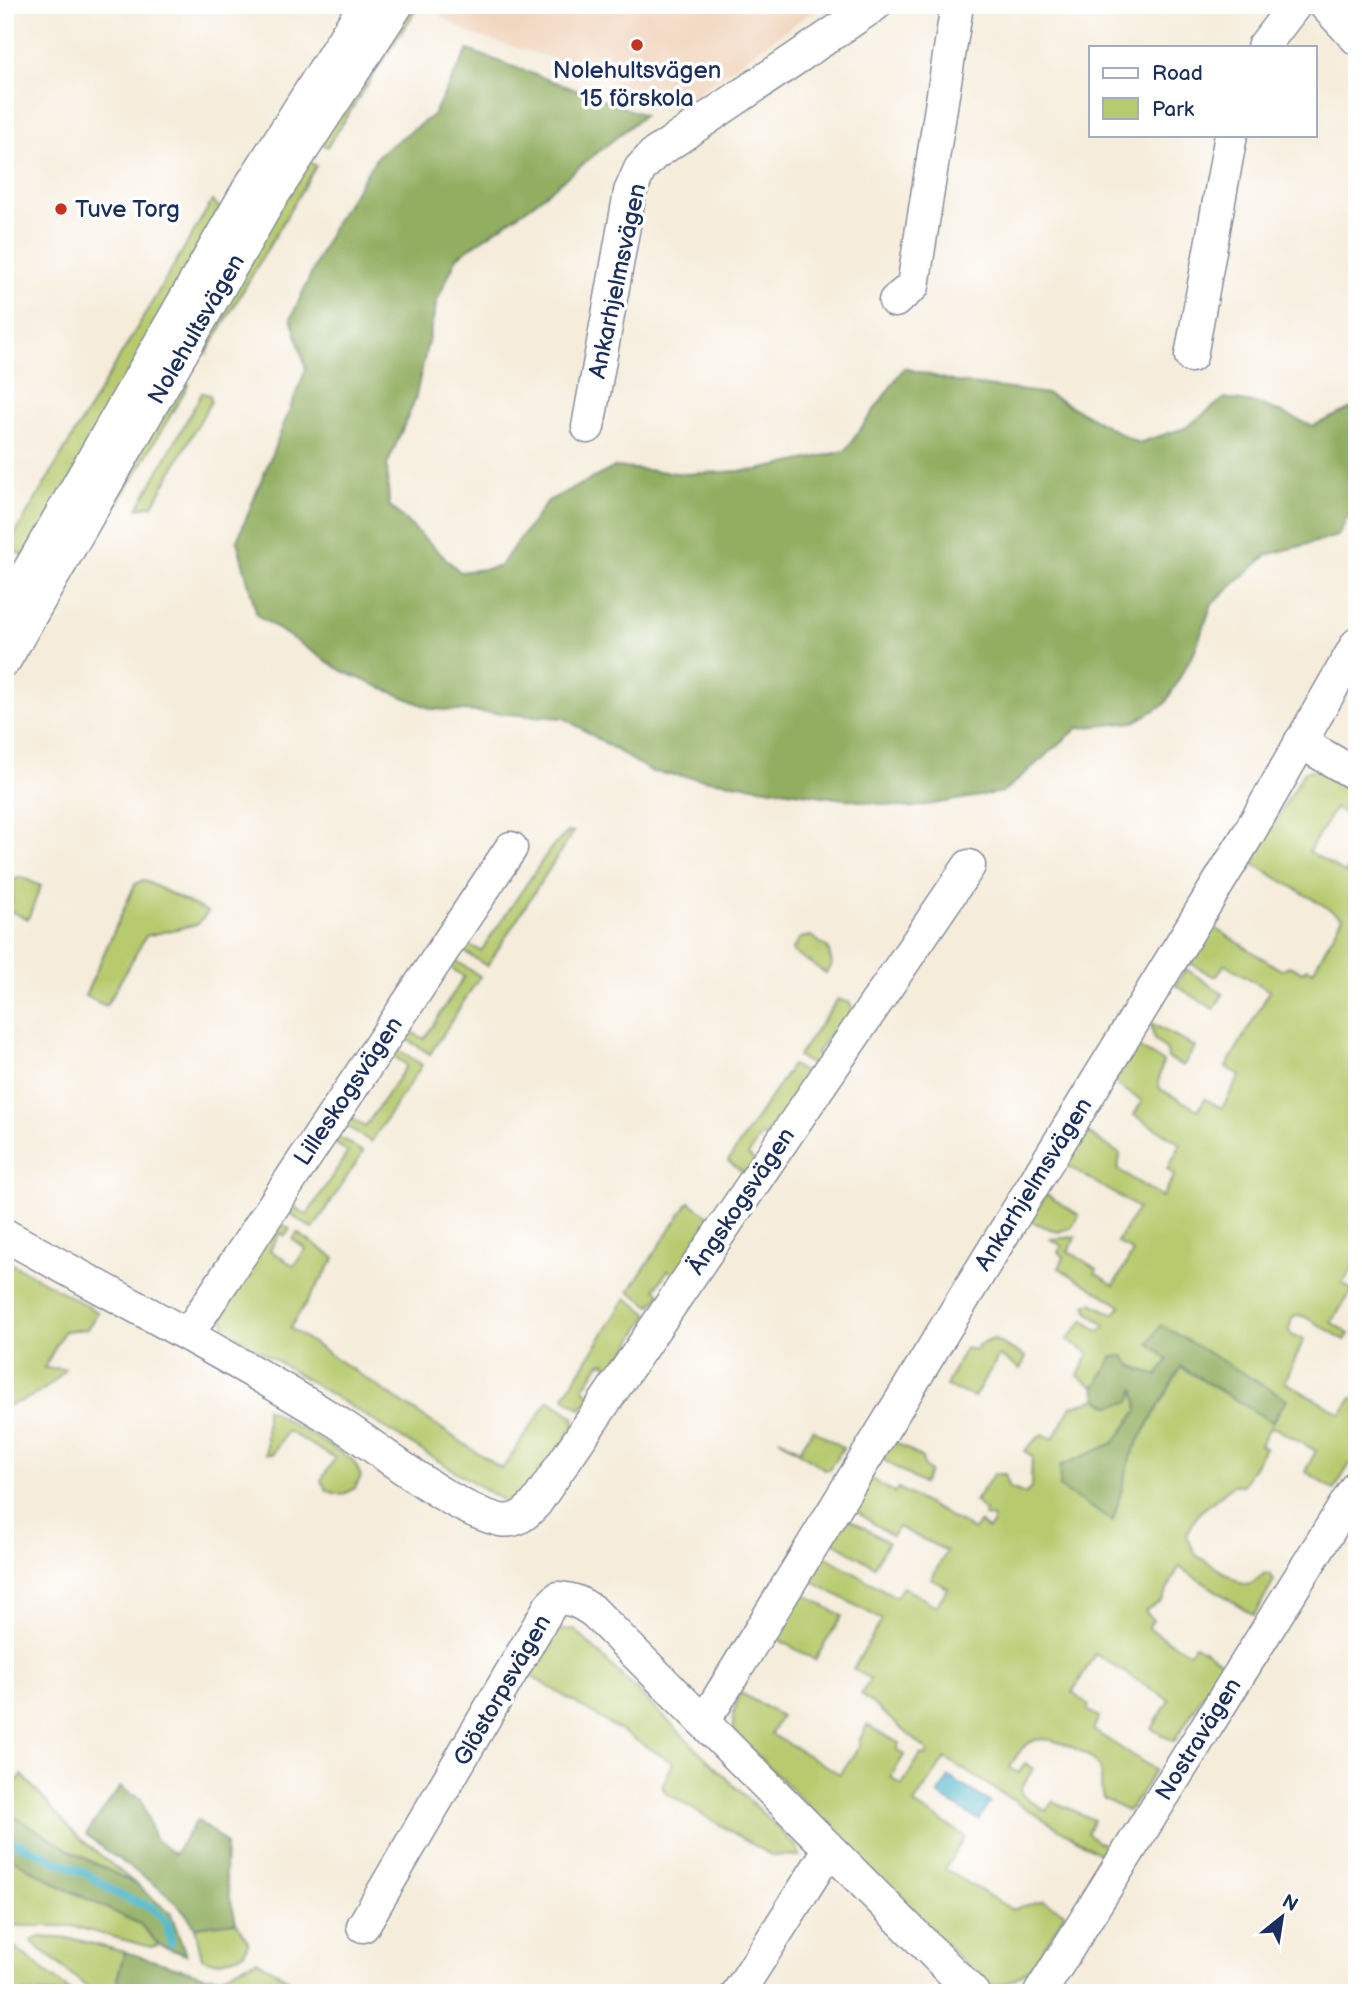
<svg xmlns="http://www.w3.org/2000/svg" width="1362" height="1998" font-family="'Balsamiq Sans',sans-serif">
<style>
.built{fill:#f1d5bd}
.green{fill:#b8ca6e;stroke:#6a7c66;stroke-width:2}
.forest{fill:#92ae61;stroke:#566e60;stroke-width:2}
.water{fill:#4bb6c7;stroke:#337292;stroke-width:2}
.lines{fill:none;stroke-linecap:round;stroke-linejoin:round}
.stream{stroke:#4bb6c7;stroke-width:9}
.street-casing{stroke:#888e9c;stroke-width:35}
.street{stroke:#fff;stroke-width:32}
.poi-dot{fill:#c8321e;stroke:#fff;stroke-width:2.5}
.labels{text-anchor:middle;stroke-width:7;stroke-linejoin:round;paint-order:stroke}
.poi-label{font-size:24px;fill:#1b2f5e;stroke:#fff}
.street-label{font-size:24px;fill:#1b2f5e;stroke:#fff}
</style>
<rect width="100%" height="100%" fill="#fff"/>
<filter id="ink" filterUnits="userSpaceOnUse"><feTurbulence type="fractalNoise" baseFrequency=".0143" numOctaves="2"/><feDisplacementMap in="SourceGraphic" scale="14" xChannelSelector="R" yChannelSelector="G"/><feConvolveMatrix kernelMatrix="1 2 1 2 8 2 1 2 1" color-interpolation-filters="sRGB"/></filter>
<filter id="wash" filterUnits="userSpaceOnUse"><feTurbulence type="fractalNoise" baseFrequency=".00686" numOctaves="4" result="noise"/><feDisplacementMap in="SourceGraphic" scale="28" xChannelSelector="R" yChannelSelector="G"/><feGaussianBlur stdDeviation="1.57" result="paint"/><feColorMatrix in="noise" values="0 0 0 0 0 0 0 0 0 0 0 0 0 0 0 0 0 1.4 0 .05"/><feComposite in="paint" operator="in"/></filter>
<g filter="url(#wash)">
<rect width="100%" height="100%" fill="#f5ecda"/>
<!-- built -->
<path class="built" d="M444 5H821L678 107 548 57 470 34 439 15Z"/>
<!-- green -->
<g class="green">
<path d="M409 5H419L327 147 317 141Z"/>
<path d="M305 159 316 166 207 352V331Z"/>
<path d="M212 201 220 208 28 558 11 549 15 534Z"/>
<path d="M182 381 189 384 113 512 104 507Z"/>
<path d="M202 393 210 395 211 401 153 505 138 508Z"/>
<path d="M1315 769 1357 793 1355 820 1335 808 1309 851 1345 873 1352 864 1357 867V1262L1342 1284 1353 1290 1331 1322 1349 1334 1345 1340 1305 1317 1298 1315 1292 1318 1289 1331 1293 1336 1304 1339 1285 1382 1341 1414 1352 1398 1357 1401V1452L1334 1490 1305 1471 1316 1451 1271 1426 1260 1445 1265 1448 1243 1485H1233L1199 1513 1186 1535 1196 1555 1244 1585 1251 1584 1265 1573 1271 1575 1274 1581 1254 1615 1179 1567 1162 1600 1145 1611 1153 1620 1148 1628 1189 1653 1195 1645 1223 1662 1174 1742 1152 1729 1169 1700 1095 1654 1072 1693 1089 1705 1087 1710 1099 1717 1093 1730 1155 1770 1131 1809 1126 1811 1103 1798C1099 1787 1104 1777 1098 1766 1092 1756 1082 1751 1072 1747 1041 1734 1025 1735 1010 1768L1019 1773 1025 1763 1033 1769 1021 1788 1022 1795 1046 1811 1053 1801 1094 1820 1087 1833 1105 1846 1101 1855 945 1758 914 1804 965 1836 945 1869 1011 1909 1044 1901 1065 1913C1047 1941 1030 1986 990 1985L982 1981 734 1732 733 1717 739 1692 781 1716 771 1734 840 1774 861 1744 859 1741 867 1725 899 1743 897 1750 904 1755 891 1777 902 1785 921 1754 926 1756 928 1751 861 1694 870 1679 853 1669 882 1620 808 1579 823 1555 896 1597 903 1587 936 1606 948 1588 931 1579 947 1551 898 1527 892 1536 851 1508 868 1477 894 1493 898 1488 974 1530 979 1522 988 1529 993 1525V1518L984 1516 985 1511 975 1501 994 1474H1005L1008 1487 1025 1494 1031 1488 1032 1456 1024 1451 1042 1434 1053 1439 1071 1406 1097 1399 1110 1406 1135 1387 1138 1410 1114 1443 1060 1466 1112 1521 1131 1455 1181 1367 1272 1422 1287 1399 1168 1360 1157 1376 1113 1357 1095 1387 1078 1376 1089 1353 1067 1340 1084 1320 1100 1332 1105 1326 1088 1312 1086 1304 1092 1303 1113 1314 1121 1306 1059 1268 1064 1257 1058 1252 1062 1246 1051 1239 1076 1237 1068 1251 1097 1269 1095 1273 1114 1285 1133 1252 1117 1242 1138 1208 1063 1163 1083 1130 1120 1154 1118 1170 1162 1197 1175 1175 1167 1169 1181 1144 1134 1115 1142 1101 1114 1083 1136 1046 1163 1062 1158 1083 1160 1089 1198 1110 1205 1099 1222 1108 1240 1076 1226 1067 1270 991 1225 964 1217 976H1213L1190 963 1212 926 1281 970 1289 966 1303 972 1307 968 1313 971 1343 917 1250 862 1304 772Z"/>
<path d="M568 832H573L487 966 454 945 458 938 481 951 551 848Z"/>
<path d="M21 877 41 886 28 919 7 910 12 903 13 880Z"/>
<path d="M143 880 208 912 198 924 146 936 106 1006 85 996 135 884Z"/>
<path d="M811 936 828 948 832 964 826 973 792 951 800 938Z"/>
<path d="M447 955 480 976 430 1054 397 1033 401 1026 424 1039 464 977 443 962Z"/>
<path d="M1186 969 1223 994 1214 1009 1175 985Z"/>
<path d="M838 999 850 1003 854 1012 839 1036 831 1032 816 1054 824 1059 817 1069 798 1056Z"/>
<path d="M1151 1023 1195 1047 1183 1066 1168 1058 1167 1051 1154 1039Z"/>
<path d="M389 1043 422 1065 371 1142 338 1121 343 1113 365 1127 407 1065 386 1051Z"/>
<path d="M792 1065 812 1077 769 1140 761 1135 748 1155 755 1161 745 1174 728 1161Z"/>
<path d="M331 1132 363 1152 313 1229 281 1208 285 1201 307 1215 348 1152 327 1138Z"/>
<path d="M1046 1194 1079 1215 1071 1228 1058 1232 1030 1221Z"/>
<path d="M689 1202 715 1220 677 1275 668 1270 655 1289 661 1295 651 1306 629 1291Z"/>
<path d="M276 1220 290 1229 285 1236 280 1233 270 1250 294 1266 306 1249 293 1240 297 1233 335 1258 290 1328 502 1469 549 1400 574 1417 575 1424C561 1446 534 1503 505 1502L225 1329 219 1300Z"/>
<path d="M5 1260 98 1312 87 1329 64 1331 44 1368 65 1369C52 1388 28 1401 5 1406Z"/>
<path d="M626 1298 649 1314 611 1374 605 1362 600 1363 583 1389 594 1397 581 1409 566 1399 565 1395Z"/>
<path d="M993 1339 1026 1357 1020 1369 999 1356 974 1397 946 1386 965 1348 976 1350 978 1345Z"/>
<path d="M266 1408 353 1460 361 1476 355 1488 342 1495 327 1491 321 1480 335 1458 287 1431 273 1454H266Z"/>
<path d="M813 1429 843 1448 829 1469 826 1470 779 1439 800 1450Z"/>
<path d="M892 1440 922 1458 924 1467 930 1472 923 1484 882 1459Z"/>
<path d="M846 1517 888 1542 874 1566 832 1541Z"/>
<path d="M801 1592 842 1616 815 1660 776 1638Z"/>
<path d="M574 1629 798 1848 800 1856 771 1855 666 1793 662 1786 673 1763 523 1671 548 1631Z"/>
<path d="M22 1775 77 1836 137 1885 71 1851 7 1812 5 1794Z"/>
<path d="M5 1854 62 1887 140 1924 159 1945 151 1947 72 1926H19L5 1922Z"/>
<path d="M236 1922 249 1942 244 1953C231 1958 215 1966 202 1958L195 1927Z"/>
<path d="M37 1937 74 1939 125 1952 117 1979 122 1993H94L31 1941Z"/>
<path d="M5 1939 72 1993H5Z"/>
<path d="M257 1960 301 1988 298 1993H206L204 1990 205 1976H221Z"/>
</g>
<!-- forest -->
<g class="forest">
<path d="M468 50 644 115 532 205 457 257 437 301 415 400 387 465 389 505 460 572 499 567 548 501 615 467 687 474 758 470 845 451 904 368 956 382 1048 394 1138 443 1185 428 1225 398 1263 405 1313 426 1357 405V506L1352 509 1338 536 1267 555 1212 604 1195 650 1165 704 1134 722 1078 728 1003 792 909 808 652 772 564 718 432 709 342 671 257 615 237 541 306 369 291 318 333 226 379 154 433 115Z"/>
<path d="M1161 1325 1287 1399 1272 1422 1181 1367 1131 1455 1113 1521 1060 1488V1466L1114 1443 1138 1410 1135 1388 1130 1402 1110 1406 1097 1399 1095 1387 1113 1357 1124 1356 1132 1366 1157 1376 1168 1360 1149 1343Z"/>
<path d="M120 1787 141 1799 155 1839 174 1854 197 1820 226 1843 225 1876 236 1922 195 1927C172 1887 119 1865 86 1834Z"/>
<path d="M5 1806 7 1812 71 1851 137 1885 171 1914 186 1955 159 1945 140 1924 62 1887 5 1854Z"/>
<path d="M125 1952 205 1976 206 1993H122L117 1979Z"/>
</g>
<!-- water -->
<path class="water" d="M949 1777 990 1802 978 1820 938 1795Z"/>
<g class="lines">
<!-- stream -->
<g class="stream">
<path d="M5 1838 87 1874 119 1895 153 1908 167 1923 171 1943"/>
<path d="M183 1990 186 1993"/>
</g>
</g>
</g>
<g filter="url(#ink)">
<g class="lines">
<!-- street casing -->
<g class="street-casing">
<g id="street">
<path d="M1325 5 1357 39"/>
<path d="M1263 47 1295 5"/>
<path d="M895 301 913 286 957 5"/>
<path d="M1191 356 1231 135"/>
<path d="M588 427 630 192 640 169 653 155 875 5"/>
<path d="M5 612 249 188 365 5"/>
<path d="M5 660 269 201 397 5"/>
<path d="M1300 742 1357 775"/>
<path d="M5 1235C116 1297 229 1355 337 1422 383 1451 449 1508 500 1520 516 1523 526 1514 536 1503L969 866"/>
<path d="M188 1334 511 848"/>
<path d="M702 1720 715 1704 1249 833 1357 644"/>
<path d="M363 1926 550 1606 558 1598C574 1599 581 1603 594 1612L973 1993"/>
<path d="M738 1993 829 1850"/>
<path d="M1040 1993 1357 1486"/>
</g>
</g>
<!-- street -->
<use href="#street" class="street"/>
</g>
</g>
<!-- markers -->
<g class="poi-dot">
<circle cx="637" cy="45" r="7"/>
<circle cx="61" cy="209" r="7"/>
</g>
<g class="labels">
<!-- poi labels -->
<g class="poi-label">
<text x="637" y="78">Nolehultsvägen<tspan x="637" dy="28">15 förskola</tspan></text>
<text x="75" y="217" text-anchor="start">Tuve Torg</text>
</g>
<!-- street labels -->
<g class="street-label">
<text transform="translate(617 281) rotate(-78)" y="8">Ankarhjelmsvägen</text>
<text transform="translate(196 329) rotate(-60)" y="8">Nolehultsvägen</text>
<text transform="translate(348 1091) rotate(-56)" y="8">Lilleskogsvägen</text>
<text transform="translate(1033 1184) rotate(-58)" y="8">Ankarhjelmsvägen</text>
<text transform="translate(741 1201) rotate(-56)" y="8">Ängskogsvägen</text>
<text transform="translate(502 1690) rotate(-60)" y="8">Glöstorpsvägen</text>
<text transform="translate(1198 1739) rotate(-58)" y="8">Nostravägen</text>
</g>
</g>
<!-- margin -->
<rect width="1362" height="1998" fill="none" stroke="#fff" stroke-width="28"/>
<!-- legend -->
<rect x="1089" y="46" width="228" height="91" fill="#ffffff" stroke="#a4acbf" stroke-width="2"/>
<rect x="1103" y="68" width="35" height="10" fill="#ffffff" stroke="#a4acbf" stroke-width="2"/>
<text x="1152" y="80" font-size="21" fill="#1b2f5e">Road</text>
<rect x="1103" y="98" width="35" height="21" fill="#b8ca6e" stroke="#a4acbf" stroke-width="2"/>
<text x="1152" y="116" font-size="21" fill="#1b2f5e">Park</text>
<!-- north arrow -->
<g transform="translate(1282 1917) rotate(30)" stroke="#ffffff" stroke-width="5" paint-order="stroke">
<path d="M0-5L12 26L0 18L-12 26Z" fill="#1b2f5e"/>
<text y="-10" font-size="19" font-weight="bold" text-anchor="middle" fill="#1b2f5e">N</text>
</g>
</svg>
